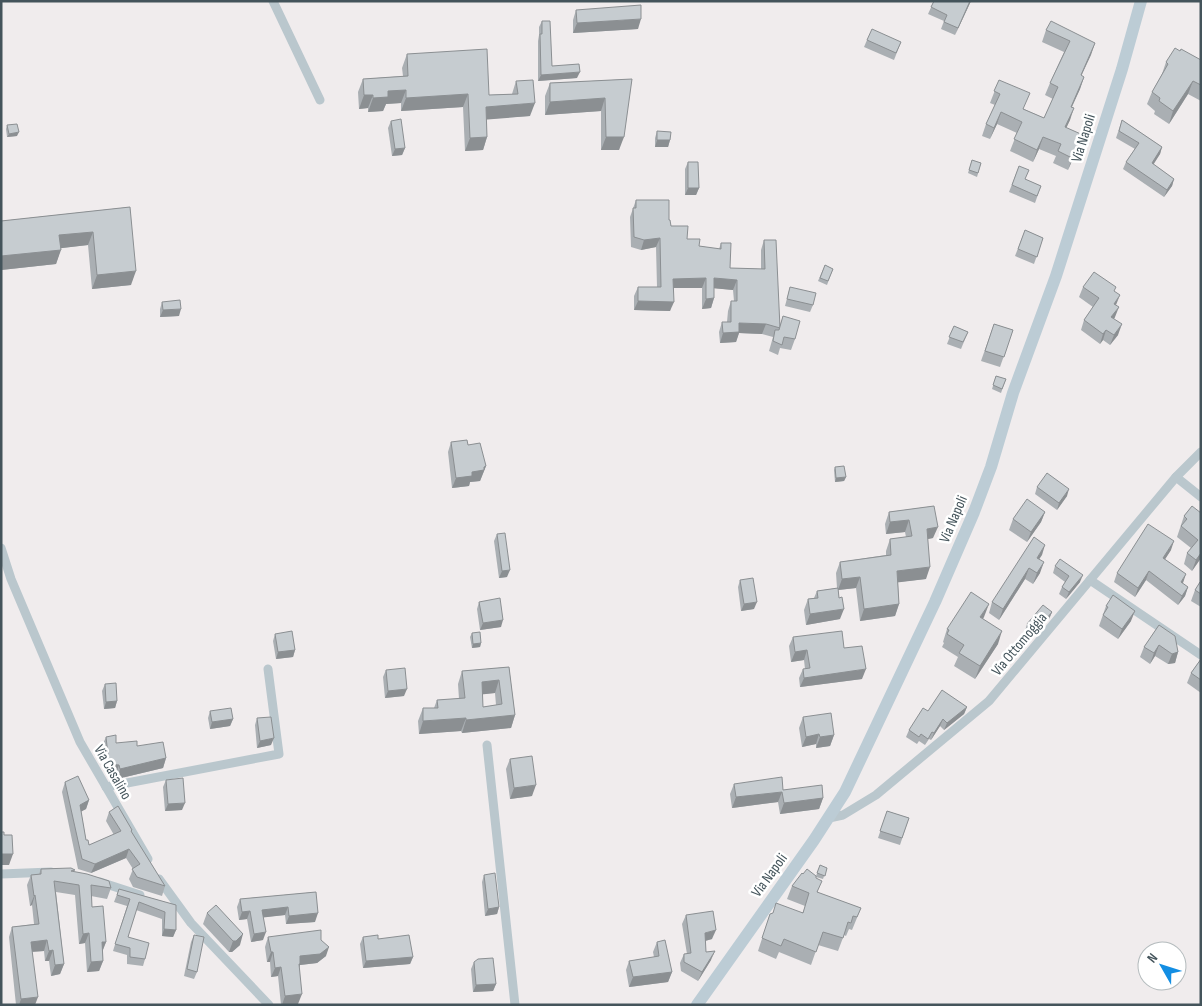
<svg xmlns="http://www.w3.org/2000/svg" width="1202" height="1006" font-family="'Sofia Sans Condensed',sans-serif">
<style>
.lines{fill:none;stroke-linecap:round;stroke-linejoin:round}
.street{stroke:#bac7cd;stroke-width:9}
.secondary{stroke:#bcccd5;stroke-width:12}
.wall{fill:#aaafb3;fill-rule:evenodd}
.shaded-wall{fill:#8b8f92}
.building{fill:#c6ccd0;stroke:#8b8f92;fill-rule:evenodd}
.labels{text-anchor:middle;stroke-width:5;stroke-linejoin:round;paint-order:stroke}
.street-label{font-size:15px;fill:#44545b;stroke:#fff}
</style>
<rect width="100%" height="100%" fill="#f0eced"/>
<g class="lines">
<!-- street -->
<g class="street">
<path d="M273 1 320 100"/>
<path d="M1176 477 1201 497"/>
<path d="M1 548 11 579 80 742 148 859"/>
<path d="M1090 580 1201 655"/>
<path d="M487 745 515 1005"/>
<path d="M106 787 279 754 268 669"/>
<path d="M829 818 843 815 876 795 989 701 1176 477 1201 452"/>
<path d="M1 874 51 872"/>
<path d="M159 879 191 923 269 1005"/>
<path d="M100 882 140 895"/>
</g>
<!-- secondary -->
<path class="secondary" d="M697 1005 814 840 845 792 935 602 974 512 991 467 1013 393 1056 276 1122 69 1141 1"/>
</g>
<!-- wall -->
<g class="wall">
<path d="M934 1H971L955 35 941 29 944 21 928 14Z"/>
<path d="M576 10 638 29 573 33V20Z"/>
<path d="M542 21 552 66 577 78 538 81V41L539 35V27Z"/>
<path d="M1046 30 1095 43 1081 76 1084 77 1080 89 1072 107 1070 120 1066 128 1078 147 1068 170 1053 163 1056 156 1039 149 1033 162 1010 151 1017 133 997 124 990 139 982 136 986 124 995 105 990 103 999 80 1024 109 1044 118 1053 99 1045 95 1050 83 1064 52 1042 42Z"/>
<path d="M867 40 901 42 894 60 864 47Z"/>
<path d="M407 54 489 95 512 94 516 81 530 116 486 119 487 137 483 150 465 151 463 107 401 111V103L386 104 383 111 368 112V108L359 109 358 92 363 79 403 76 402 68Z"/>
<path d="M1201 60V101L1188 94 1169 124 1154 114 1155 111 1147 104 1152 92 1162 74 1166 62Z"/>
<path d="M632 79 619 150H601V111L545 115V96L550 83Z"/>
<path d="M1122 120 1162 147 1160 154 1153 164 1174 179 1172 186 1164 197 1123 169 1126 162 1135 149 1116 138Z"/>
<path d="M391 121 405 148 402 155 392 156 388 128Z"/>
<path d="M7 125 17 136 7 137 6 129Z"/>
<path d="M657 131 670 140 668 147H655V138Z"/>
<path d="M972 160 981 163 977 177 968 173Z"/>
<path d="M688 162 699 188 696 195H685V169Z"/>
<path d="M1019 166 1025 179 1041 186 1035 203 1009 192Z"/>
<path d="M636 200 669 220 671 226 687 239 699 246 719 249 721 243 730 268 761 269V250L764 240 780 325 783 316 795 339 791 350 780 348 778 355 769 351 773 337 762 334 739 333 736 342 720 343 719 332 722 322H727L728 311 731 301H734L733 290 714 288V298L711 308 702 309V288H674L670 311 634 310V296L638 287H657L656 247 641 250 631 247 630 217Z"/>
<path d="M130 207 131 285 92 289 88 245 61 248 56 264 1 270V221Z"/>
<path d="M1025 230 1043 238 1034 264 1015 256Z"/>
<path d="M825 265 833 269 827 285 818 281Z"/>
<path d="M790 287 813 305 810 312 785 306Z"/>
<path d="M1083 287 1114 291 1116 305 1115 317 1114 319 1118 335 1110 345 1103 340 1100 344 1081 330 1084 320 1093 307 1079 297Z"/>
<path d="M162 302 179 316 160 317V309Z"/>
<path d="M994 324 1013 330 1000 367 981 361Z"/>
<path d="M954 326 968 332 961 349 947 344Z"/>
<path d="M996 376 1006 379 1001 393 992 389Z"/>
<path d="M451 442 468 445 486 466 480 481 470 482 469 486 452 488 448 452Z"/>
<path d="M835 467 846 477 844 481 835 482 834 470Z"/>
<path d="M1037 487 1067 496 1057 510 1035 494Z"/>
<path d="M934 506 933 538 928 539 926 579 898 582 899 604 895 616 860 621 856 588 838 590 840 619 806 625 804 610 808 599 814 598 817 591 837 588 836 573 840 562 886 555V551L890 539 906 537 905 532 886 534 885 524 889 512Z"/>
<path d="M1192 506 1201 558 1192 571 1184 564 1187 553 1191 548 1177 537 1184 516Z"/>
<path d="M1045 512 1041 522 1027 542 1009 530 1013 519Z"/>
<path d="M497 534 507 577 499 578 494 541Z"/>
<path d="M1171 550 1165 559 1183 584 1188 587 1185 596 1178 605 1146 580 1135 597 1114 582 1117 573Z"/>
<path d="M1042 555 1039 559 1040 573 1033 584 1025 579 999 620 989 613 992 602Z"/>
<path d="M1055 566 1080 582 1066 599 1059 594 1062 587 1065 582 1053 573Z"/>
<path d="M740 580 754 609 741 611 738 587Z"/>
<path d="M1201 583V607L1191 601 1195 590Z"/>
<path d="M479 602 501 627 480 630 477 609Z"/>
<path d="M1106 606 1131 621 1118 639 1099 626Z"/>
<path d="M1052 612 1049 619 1033 638 1025 631 1027 624Z"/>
<path d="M984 617 983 618 998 644 975 679 954 666 958 657 942 647 944 643 943 642 947 629Z"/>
<path d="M1159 625 1178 652 1175 663 1168 664 1155 656 1150 664 1140 657 1144 647Z"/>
<path d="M472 633 481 643 480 647 472 648 470 637Z"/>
<path d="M275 634 295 650 293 657 276 659 273 641Z"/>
<path d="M793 637 844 648 862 679 800 687 799 678 803 669H805L804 660 791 662 789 646Z"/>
<path d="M1201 659V693L1187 683 1191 673Z"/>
<path d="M509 667 515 715 511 728 462 733 461 731 419 734 418 721 423 708H434L437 700 459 699 458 684 462 671ZM495 693 496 705 483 707 482 694Z"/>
<path d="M386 670 404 696 385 698 383 677Z"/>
<path d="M105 684 117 701 115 708 104 709 102 691Z"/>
<path d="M967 707 964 714 944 730 940 726 931 740 929 739 925 745 919 741 917 744 906 737 909 730 928 711Z"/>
<path d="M210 711 233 719 230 726 210 729 208 718Z"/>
<path d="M803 717 834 735 830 746 816 748V744L802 747 799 728Z"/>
<path d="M257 718 271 745 257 748 255 725Z"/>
<path d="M106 737 116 743 137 746 166 758 163 768 117 779 116 774 105 773 102 746Z"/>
<path d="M510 759 532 796 510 799 506 769Z"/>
<path d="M166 780 182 810 165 811 163 787Z"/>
<path d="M65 782 89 800 86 809 81 811 86 840 89 845 114 835 106 821 109 812 131 832 165 886 162 896 133 887 129 879 133 869 126 858 91 873 78 869 62 792Z"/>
<path d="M734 784 783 790 823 798 819 809 780 814 778 802 732 808 730 794Z"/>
<path d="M887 811 909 818 900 845 878 838Z"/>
<path d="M820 865 827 868 823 879 816 877 818 893 861 908 852 930 849 929 846 936 844 935 838 951 818 945 811 965 779 952 776 959 758 951 770 914 803 912 805 906 787 899 792 886 803 874 816 876Z"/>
<path d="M41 869 74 872 111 888 107 899 91 896 92 907 106 942 103 950V961L99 971 87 972 85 943 79 944 75 895 56 892 64 964 60 974 51 976 49 961H45L44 951 32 952 35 1005H16L9 937 12 927 34 924 32 905 30 906 27 885 31 875 39 874Z"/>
<path d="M484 875 499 907 497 914 485 916 482 882Z"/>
<path d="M119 889 176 905V930L173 937 162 936V919L136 910 128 937 145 959 143 966 127 964V955L113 951 127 906 114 902Z"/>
<path d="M316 892 315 922 286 924 285 915 264 917 263 940 251 942 247 919 239 920 237 907 240 899Z"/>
<path d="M207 913 240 945 232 952H229L203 924Z"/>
<path d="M686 915 712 939 705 941 706 952 711 960 698 981 681 971 680 963 684 954H687L682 924Z"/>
<path d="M194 935 197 972 194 979 184 976 191 942Z"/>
<path d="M268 937 321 940 326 956 317 963 300 965 299 968 298 1004 281 1005 278 976 271 977 270 962H267L265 947Z"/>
<path d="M363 937 413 957 410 964 363 968 360 944Z"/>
<path d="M657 942 672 972 668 982 629 987 626 970 629 961 654 957 653 952Z"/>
<path d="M474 962 496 984 493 991 473 992 471 969Z"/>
</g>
<!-- shaded-wall -->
<g class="shaded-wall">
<path d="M970 1H971L955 35 958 28Z"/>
<path d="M641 19 638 29 573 33 577 23Z"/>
<path d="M1095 43 1091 55 1076 87 1081 75Z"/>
<path d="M580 72 577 78 538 81 541 75Z"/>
<path d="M1084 77 1080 89 1066 119 1071 107Z"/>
<path d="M1193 81 1188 94 1169 124 1173 111Z"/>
<path d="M406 90 401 103 386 104 383 111 368 112 373 98 388 91Z"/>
<path d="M468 94 463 107 401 111 406 98Z"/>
<path d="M364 95H373L368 108 359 109Z"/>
<path d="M605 98 601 111 545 115 550 102Z"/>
<path d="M535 103 530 116 481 120 486 107Z"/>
<path d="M1074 108 1070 120 1061 139 1065 127Z"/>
<path d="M1001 112 997 124 990 139 994 128Z"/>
<path d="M19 132 17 136 7 137 9 134Z"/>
<path d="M1083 135 1078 147 1068 170 1072 158Z"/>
<path d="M487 137 483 150 465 151 470 138Z"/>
<path d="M606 137H624L619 150H601Z"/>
<path d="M1043 137 1039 149 1033 162 1037 150Z"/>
<path d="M657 140H670L668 147H655Z"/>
<path d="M1162 147 1160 154 1150 170 1152 163Z"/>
<path d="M405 148 402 155 392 156 395 149Z"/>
<path d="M1174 179 1172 186 1164 197 1167 190Z"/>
<path d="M688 188H699L696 195H685Z"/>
<path d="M93 232 88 245 54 249 59 235Z"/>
<path d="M660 238 656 247 641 250 644 240Z"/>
<path d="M61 250 56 264 1 270V256Z"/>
<path d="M136 271 131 285 92 289 97 275Z"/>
<path d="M706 278 702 288H670L673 279Z"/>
<path d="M714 278 737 280 733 290 711 288Z"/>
<path d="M1120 295 1116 305 1114 304Z"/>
<path d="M714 298 711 308 702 309 706 299Z"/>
<path d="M638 301 674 302 670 311 634 310Z"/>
<path d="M1119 307 1115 317 1108 328 1111 317Z"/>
<path d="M181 309 179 316 160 317 163 310Z"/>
<path d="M739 323 766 324 762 334 739 333 736 342 720 343 723 333Z"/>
<path d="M1122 324 1118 335 1110 345 1114 335Z"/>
<path d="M1106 330 1103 340 1100 344 1103 334Z"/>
<path d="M486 466 480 481 470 482 469 486 452 488 456 478Z"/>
<path d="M846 477 844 481 835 482 836 478Z"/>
<path d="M1069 489 1067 496 1057 510 1059 503Z"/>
<path d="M1045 512 1041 522 1027 542 1031 532Z"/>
<path d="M909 520 905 532 886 534 890 522Z"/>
<path d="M938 527 933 538 922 540 927 529Z"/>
<path d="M1174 541 1171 550 1160 567 1163 558Z"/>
<path d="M1045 545 1042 555 1033 568 1037 558Z"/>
<path d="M1201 553V558L1192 571 1196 560Z"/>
<path d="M1044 562 1040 573 1033 584 1037 573Z"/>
<path d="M930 567 926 579 893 583 897 571Z"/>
<path d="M1029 568 1025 579 999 620 1003 609Z"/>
<path d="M510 570 507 577 499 578 502 571Z"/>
<path d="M1149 571 1146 580 1135 597 1138 588Z"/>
<path d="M1186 574 1183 583 1177 591 1181 582Z"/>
<path d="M1083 575 1080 582 1066 599 1069 592Z"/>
<path d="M860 577 856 588 838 590 842 579Z"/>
<path d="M1188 587 1185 596 1178 605 1182 596Z"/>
<path d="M757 602 754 609 741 611 744 604Z"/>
<path d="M899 604 895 616 860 621 864 609Z"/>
<path d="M989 604 984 617 976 629 980 617Z"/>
<path d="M844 609 840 619 806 625 810 614Z"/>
<path d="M1135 611 1131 621 1118 639 1122 629Z"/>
<path d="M1052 612 1049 619 1033 638 1036 631Z"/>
<path d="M503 620 501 627 480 630 483 623Z"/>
<path d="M1002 631 998 644 975 679 980 666Z"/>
<path d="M481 643 480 647 472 648 473 644Z"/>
<path d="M1159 645 1155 656 1150 664 1154 653Z"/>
<path d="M295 650 293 657 276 659 278 652Z"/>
<path d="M807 650 804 660 791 662 795 652Z"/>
<path d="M1178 652 1175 663 1168 664 1172 654Z"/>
<path d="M866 669 862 679 800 687 804 678Z"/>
<path d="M499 680 495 693 477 695 482 682Z"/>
<path d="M407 689 404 696 385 698 388 691Z"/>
<path d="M117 701 115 708 104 709 106 702Z"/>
<path d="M967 707 964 714 944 730 947 723Z"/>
<path d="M515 715 511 728 462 733 466 720Z"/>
<path d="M466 718 461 731 419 734 423 721Z"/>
<path d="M233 719 230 726 210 729 212 722Z"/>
<path d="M943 719 940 726 931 740 934 733Z"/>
<path d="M819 734 816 744 802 747 806 737Z"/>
<path d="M834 735 830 746 816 748 820 737Z"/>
<path d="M274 738 271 745 257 748 260 741Z"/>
<path d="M166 758 163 768 117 779 120 769Z"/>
<path d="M109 764 119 765 116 774 105 773Z"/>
<path d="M536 785 532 796 510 799 514 788Z"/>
<path d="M782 792 778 802 732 808 736 797Z"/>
<path d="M823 798 819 809 780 814 784 803Z"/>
<path d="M89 800 86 809 77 814 80 805Z"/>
<path d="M185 803 182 810 165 811 168 804Z"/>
<path d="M129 849 126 858 91 873 95 864Z"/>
<path d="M1 854H13L9 865H1Z"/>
<path d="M35 895 32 905 30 906 34 896Z"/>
<path d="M288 907 285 915 259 918 262 910Z"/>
<path d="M499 907 497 914 485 916 488 909Z"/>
<path d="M250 911 247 919 239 920 242 912Z"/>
<path d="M318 913 315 922 286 924 289 916Z"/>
<path d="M164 929 176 930 173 937 162 936Z"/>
<path d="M716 930 712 939 701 942 705 933Z"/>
<path d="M266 932 263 940 251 942 254 934Z"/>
<path d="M89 933 85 943 79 944 83 934Z"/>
<path d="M243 934 240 945 232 952H229L233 941Z"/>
<path d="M47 940 44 951 27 952 31 942Z"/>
<path d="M102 942H106L102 952Z"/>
<path d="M329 947 326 956 317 963 300 965 297 974 300 956Z"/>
<path d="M53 950 49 961H45L49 951Z"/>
<path d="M715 951 711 960 698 981 702 972Z"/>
<path d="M271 952H273L270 962H267Z"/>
<path d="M413 957 410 964 363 968 366 961Z"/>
<path d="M103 961 99 971 87 972 91 962Z"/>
<path d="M64 964 60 974 51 976 55 965Z"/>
<path d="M281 967 278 976 271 977 275 968Z"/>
<path d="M672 972 668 982 629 987 633 977Z"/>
<path d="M496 984 493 991 473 992 476 985Z"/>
<path d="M302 994 298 1004 282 1005 285 996Z"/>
<path d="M38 997 35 1005H19L21 999Z"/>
</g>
<!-- building -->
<g class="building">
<path d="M934 1H970L958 28 944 22 947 15 931 7Z"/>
<path d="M641 5V19L577 23 576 10Z"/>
<path d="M542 21H550L552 66 579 64 580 72 541 75 540 34H542Z"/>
<path d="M1051 21 1095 43 1081 75 1084 77 1071 107 1074 108 1065 127 1083 135 1072 158 1058 151 1061 144 1043 137 1037 150 1014 139 1022 122 1001 112 994 128 986 124 1000 94 994 91 999 80 1030 93 1023 109 1044 118 1058 87 1050 83 1070 41 1046 30Z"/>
<path d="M872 29 901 42 896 53 867 40Z"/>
<path d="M1175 48 1180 51 1181 49 1201 60V85L1193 81 1173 111 1159 101 1160 98 1152 92 1168 64 1166 62Z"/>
<path d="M487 49 489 95 518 94 516 81 533 80 535 103 486 107 487 137 470 138 468 94 406 98V90L388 91V97L373 98V95H364L363 79 408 76 407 54Z"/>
<path d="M632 79 624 137H606L605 98 550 102V83Z"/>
<path d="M401 119 405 148 395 149 391 121Z"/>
<path d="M1122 120 1162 147 1152 163 1174 179 1167 190 1126 162 1139 143 1119 131Z"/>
<path d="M17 124 19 132 9 134 7 125Z"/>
<path d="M657 131 671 132 670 140H657Z"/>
<path d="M972 160 981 163 978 173 969 170Z"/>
<path d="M688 162H698L699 188H688Z"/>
<path d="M1019 166 1029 170 1025 179 1041 186 1037 196 1012 185Z"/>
<path d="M636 200H669V220H670L671 226H688L687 239H700L699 246 721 249V243H731L730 268 765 269 764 240H776L780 328 766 324 739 323V332L723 333 722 322H731V301H737V280L714 278V298L706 299V278L673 279 674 302 638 301V287H661L660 238 644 240 634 237 633 208H636Z"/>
<path d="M130 207 136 271 97 275 93 232 59 235 61 250 1 256V221Z"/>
<path d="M1025 230 1043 238 1037 257 1018 249Z"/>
<path d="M825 265 833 269 828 281 820 278Z"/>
<path d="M1094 272 1116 287 1114 291 1120 295 1114 304 1119 307 1111 317 1122 324 1114 335 1106 330 1103 334 1084 320 1099 298 1083 287Z"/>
<path d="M790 287 816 293 813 305 787 299Z"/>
<path d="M180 300 181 309 163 310 162 302Z"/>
<path d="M783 316 800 321 795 339 784 337 782 345 773 341 775 330H779Z"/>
<path d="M994 324 1013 330 1004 357 985 351Z"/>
<path d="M954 326 968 332 963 342 949 337Z"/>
<path d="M996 376 1006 379 1002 389 993 385Z"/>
<path d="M467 440 468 445 480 443 486 466 484 467V470L472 472V476L456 478 451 442Z"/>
<path d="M844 466 846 477 836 478 835 467Z"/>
<path d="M1047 473 1069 489 1059 503 1037 487Z"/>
<path d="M1027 499 1045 512 1031 532 1013 519Z"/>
<path d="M934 506 938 527 927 529 930 567 897 571 899 604 864 609 860 577 842 579 840 562 891 555 890 539 912 536 909 520 890 522 889 512Z"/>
<path d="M1192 506 1201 513V522L1200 523 1201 524V553L1196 560 1187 553 1198 540 1181 526 1187 519 1184 516Z"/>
<path d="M1148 524 1174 541 1163 558 1186 574 1181 582 1188 587 1182 596 1149 571 1138 588 1117 573Z"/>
<path d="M505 533 510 570 502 571 497 534Z"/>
<path d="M1034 537 1045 545 1037 558 1044 562 1037 573 1029 568 1003 609 992 602Z"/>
<path d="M1060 559 1083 575 1069 592 1062 587 1069 576 1055 566Z"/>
<path d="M753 578 757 602 744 604 740 580Z"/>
<path d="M1200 582 1201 583V594L1195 590Z"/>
<path d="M838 588 839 598 842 597 844 609 810 614 808 599 818 598 817 591Z"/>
<path d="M971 592 989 604 980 617 1002 631 980 666 959 653 964 645 947 634 949 630 947 629Z"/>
<path d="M1113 595 1135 611 1122 629 1103 615 1108 607 1106 606Z"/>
<path d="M500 598 503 620 483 623 479 602Z"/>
<path d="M1043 605 1052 612 1036 631 1027 624Z"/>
<path d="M1159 625 1175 636 1178 652 1172 654 1159 645 1154 653 1144 647Z"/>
<path d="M292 631 295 650 278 652 275 634Z"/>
<path d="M842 631 844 648 862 646 866 669 804 678 803 669 810 668 807 650 795 652 793 637Z"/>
<path d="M480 632 481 643 473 644 472 633Z"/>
<path d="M1201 659V680L1191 673Z"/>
<path d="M509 667 515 715 466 720V718L423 721V708H438L437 700 465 698 462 671ZM499 680 502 704 483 707 482 682Z"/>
<path d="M405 668 407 689 388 691 386 670Z"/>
<path d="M116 683 117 701 106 702 105 684Z"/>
<path d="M942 690 967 707 947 723 943 719 934 733 932 732 928 739 921 734 919 737 909 730 923 708 928 711Z"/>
<path d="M231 708 233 719 212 722 210 711Z"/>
<path d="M831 713 834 735 820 737 819 734 806 737 803 717Z"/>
<path d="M271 717 274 738 260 741 257 718Z"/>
<path d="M116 735V743L137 741V746L163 742 166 758 120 769 119 765 109 764 106 737Z"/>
<path d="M532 756 536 785 514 788 510 759Z"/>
<path d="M78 776 89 800 80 805 86 840H88L89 845 121 831 109 812 118 806 132 830 131 831 165 886 137 877 132 869 140 864 129 849 95 864 82 859 65 782Z"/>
<path d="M782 777 783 790 822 785 823 798 784 803 782 792 736 797 734 784Z"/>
<path d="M183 778 185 803 168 804 166 780Z"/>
<path d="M887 811 909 818 902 838 880 831Z"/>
<path d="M1 832H4V835H12L13 854H1Z"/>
<path d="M820 865 827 868 825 876 817 873Z"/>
<path d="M71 868 75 870 71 871 87 874 109 881 111 888 91 885 92 907 103 906 106 942H102L103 961 91 962 89 933 83 934 79 885 54 881 64 964 55 965 53 950 49 951 47 940 31 942 38 997 21 999 12 927 39 924 35 895 34 896 31 875 41 874V869Z"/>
<path d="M807 869 816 876V878L822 881 817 892 861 908 857 917 853 916 851 923 848 922 843 938 823 932 816 952 784 939 781 946 762 938 770 914 773 913 776 903 803 913 809 893 792 886 802 873 803 874Z"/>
<path d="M495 873 499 907 488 909 484 875Z"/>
<path d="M119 889 176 905V930L164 929 165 912 139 902 128 937 149 943 145 959 130 957V948L115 944 130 899 117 895Z"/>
<path d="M316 892 318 913 289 916 288 907 262 910 266 932 254 934 250 911 242 912 240 899Z"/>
<path d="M216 905 243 934 236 941H233L207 913Z"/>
<path d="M713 911 716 930 705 933 706 952 715 951 702 972 684 962V954L691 953 686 915Z"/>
<path d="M321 930V940L329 947 320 954 300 956V964H299L302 994 285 996 281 967 275 968 273 952H271L268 937Z"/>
<path d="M194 935 204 937 197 972 187 969Z"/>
<path d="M378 935V939L409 935 413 957 366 961 363 937Z"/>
<path d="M665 940 672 972 633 977 629 961 659 956 657 942Z"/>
<path d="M493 958 496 984 476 985 474 962 478 959Z"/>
</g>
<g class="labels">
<!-- street labels -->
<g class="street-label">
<text transform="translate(1083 138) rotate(-73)" y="5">Via Napoli</text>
<text transform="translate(953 519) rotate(-67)" y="5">Via Napoli</text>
<text transform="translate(1019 644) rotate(-50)" y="5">Via Ottomoggia</text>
<text transform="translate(113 772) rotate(60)" y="5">Via Casalino</text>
<text transform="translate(769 875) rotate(-54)" y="5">Via Napoli</text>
</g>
</g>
<!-- border -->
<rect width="1202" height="1006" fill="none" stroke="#44545b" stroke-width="5"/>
<!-- north arrow -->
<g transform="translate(1162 966) rotate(309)"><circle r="24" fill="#ffffff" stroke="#b4bbbd"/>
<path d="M0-4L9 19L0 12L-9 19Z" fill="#138ee3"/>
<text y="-8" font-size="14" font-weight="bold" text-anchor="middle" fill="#44545b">N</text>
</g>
</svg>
